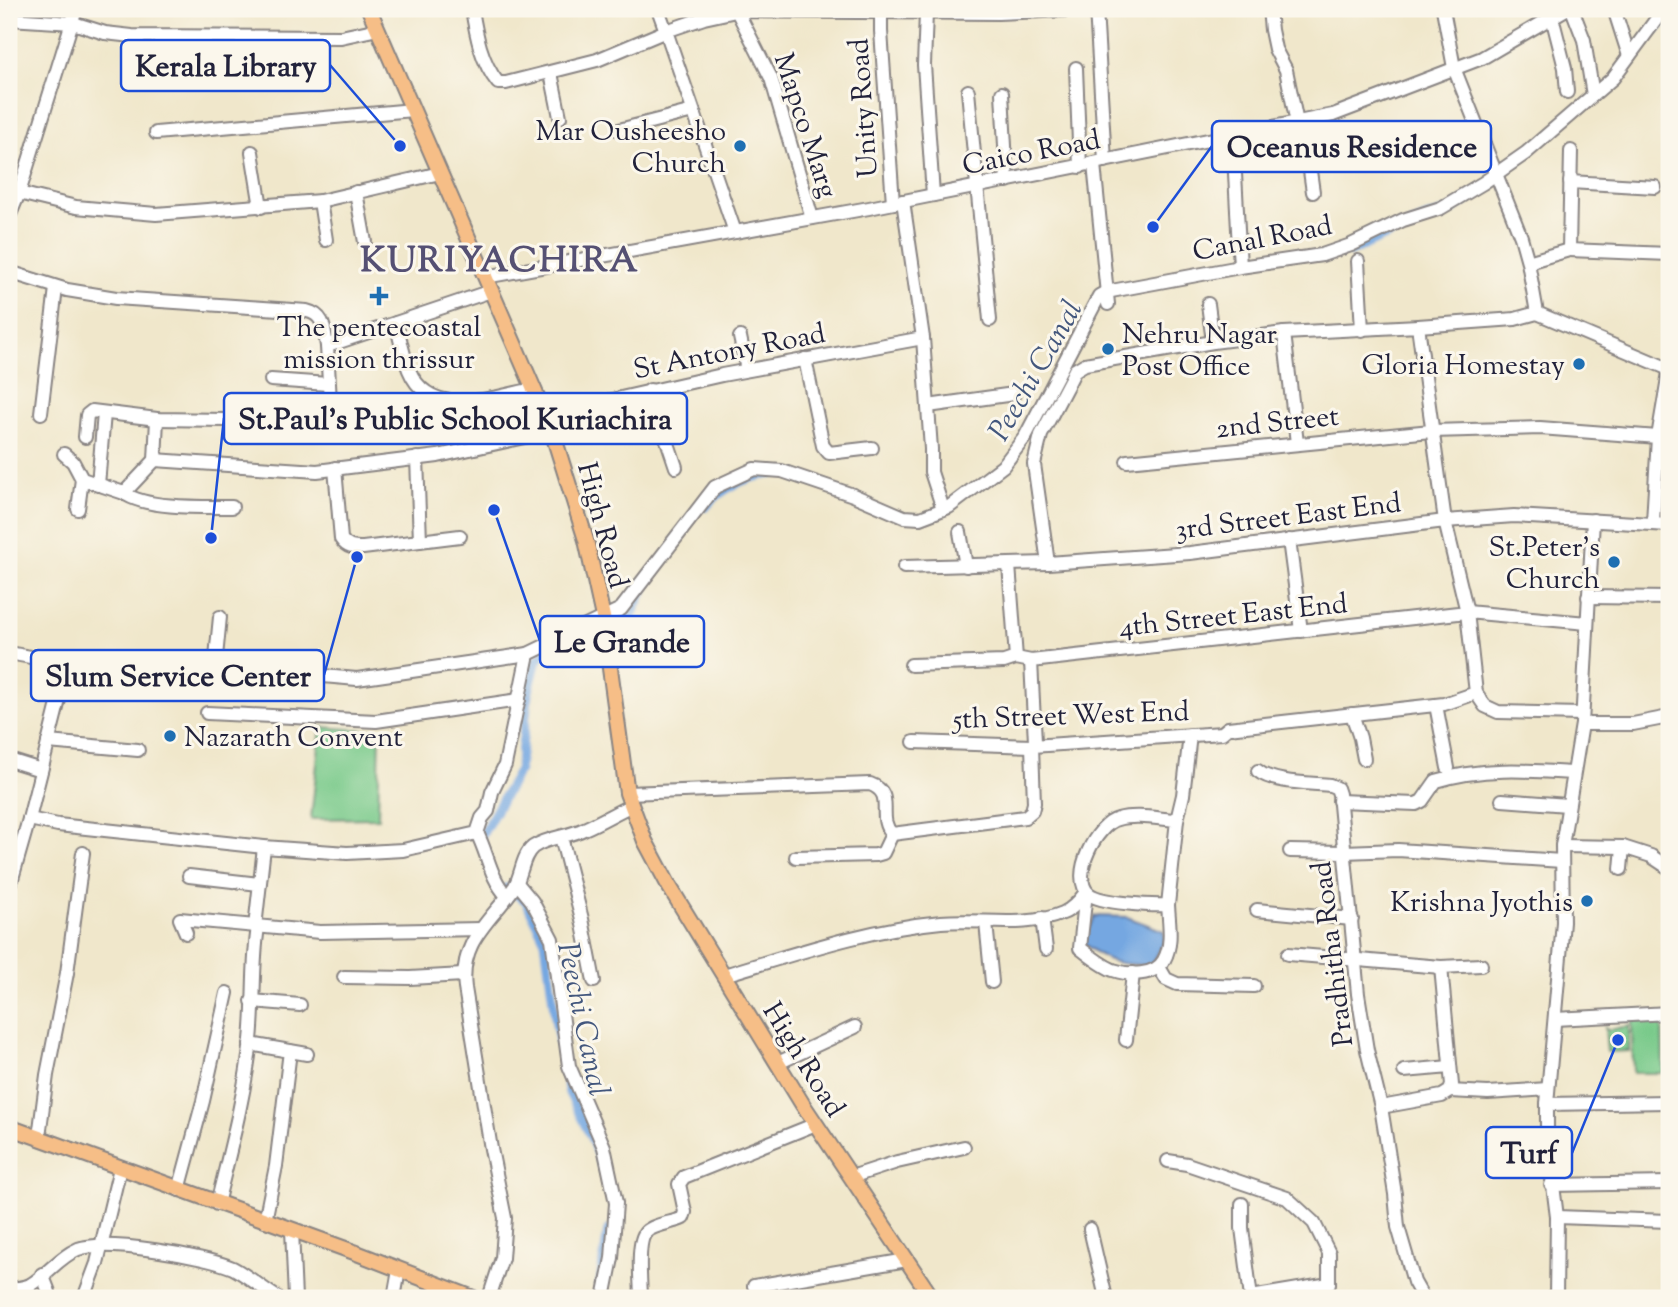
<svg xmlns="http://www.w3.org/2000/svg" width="1678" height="1307" font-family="'Sorts Mill Goudy',serif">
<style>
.green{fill:#7aca8b;stroke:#4e7663;stroke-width:2}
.water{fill:#75a7e1;stroke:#4c648e;stroke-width:2}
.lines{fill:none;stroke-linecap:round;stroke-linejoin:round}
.canal{stroke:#75a7e1;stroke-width:9}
.minor-casing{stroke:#898483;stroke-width:16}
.major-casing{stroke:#898483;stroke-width:18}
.minor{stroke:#fff;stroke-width:12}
.major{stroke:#f6be87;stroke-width:14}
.poi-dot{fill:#1f6fb2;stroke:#fbf7ec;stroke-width:2.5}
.labels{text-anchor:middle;stroke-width:6;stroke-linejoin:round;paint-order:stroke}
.street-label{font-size:28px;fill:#22223b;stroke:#fbf7ec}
.poi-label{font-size:28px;fill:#22223b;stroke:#fbf7ec;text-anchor:end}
.water-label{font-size:30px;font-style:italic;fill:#43577d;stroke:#fbf7ec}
.district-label{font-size:35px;font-weight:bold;letter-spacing:2px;fill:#555073;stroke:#fbf7ec}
.leader{fill:none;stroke:#1d4ed8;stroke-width:2.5}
.callout-dot{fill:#1d4ed8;stroke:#fbf7ec;stroke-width:2.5}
.callout{fill:#fbf7ec;stroke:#1d4ed8;stroke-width:2.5}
.callout-label{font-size:30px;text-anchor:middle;font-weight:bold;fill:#22223b}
</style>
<rect width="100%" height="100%" fill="#fbf7ec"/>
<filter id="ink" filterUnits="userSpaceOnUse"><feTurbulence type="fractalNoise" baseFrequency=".0143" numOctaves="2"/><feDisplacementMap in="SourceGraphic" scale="14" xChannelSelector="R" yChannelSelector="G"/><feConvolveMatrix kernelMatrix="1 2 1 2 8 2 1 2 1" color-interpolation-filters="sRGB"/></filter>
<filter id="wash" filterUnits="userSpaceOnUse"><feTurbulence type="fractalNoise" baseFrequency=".00686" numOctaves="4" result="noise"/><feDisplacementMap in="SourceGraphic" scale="28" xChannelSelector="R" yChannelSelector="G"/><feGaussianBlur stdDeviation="1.57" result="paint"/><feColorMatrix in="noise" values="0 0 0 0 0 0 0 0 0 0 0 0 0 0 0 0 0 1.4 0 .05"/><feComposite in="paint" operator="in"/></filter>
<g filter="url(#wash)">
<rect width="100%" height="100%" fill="#f0e7cb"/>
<!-- green -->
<g class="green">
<path d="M321 727 380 731 378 818 311 819Z"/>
<path d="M1632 1019H1662L1663 1073H1633Z"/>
<path d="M1629 1026V1051L1607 1052 1605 1027 1608 1030Z"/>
</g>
<!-- water -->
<path class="water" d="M1095 916 1127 917 1164 931V941L1152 965C1121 965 1105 964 1082 941Z"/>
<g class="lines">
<!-- canal -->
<g class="canal">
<path d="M1656 29 1669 16"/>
<path d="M1350 252 1426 218 1452 210 1482 190"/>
<path d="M706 507C721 488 748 476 772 474"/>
<path d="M626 628 646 585"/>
<path d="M482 835 519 770 529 691 537 660 551 649 583 635"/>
<path d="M506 888 526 901 545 941 556 1024 569 1093 590 1135 604 1172"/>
<path d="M22 1283 52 1260"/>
<path d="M598 1298 608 1230"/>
</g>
</g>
</g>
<g filter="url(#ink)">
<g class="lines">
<!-- minor casing -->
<g class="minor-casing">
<g id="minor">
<path d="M76 9 19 193 76 207 156 214 320 201 440 173"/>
<path d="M472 9C476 34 481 62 498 83H506L597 60 666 31 658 9"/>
<path d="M736 9 771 78 812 218"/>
<path d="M881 9V31L893 203"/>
<path d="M1096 9 1105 161"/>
<path d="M1269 9 1271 30 1275 49 1286 70 1297 123"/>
<path d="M1443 9 1454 68 1521 237 1528 262 1537 313"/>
<path d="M1572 9 1584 40 1593 95"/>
<path d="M1614 9 1629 56"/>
<path d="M926 13 924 65 933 195"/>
<path d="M1552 17 1565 68 1567 92"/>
<path d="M9 19 73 23 105 33 132 36 341 37 378 29"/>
<path d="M1076 68 1080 167"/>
<path d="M551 73 560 117"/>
<path d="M968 91 990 320"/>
<path d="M1002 93 1007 181"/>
<path d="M1303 122 1313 192"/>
<path d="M619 130 693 111"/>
<path d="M156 133 413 110"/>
<path d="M1233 136 1240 267"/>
<path d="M1571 151 1569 250 1669 254"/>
<path d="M252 152 261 207"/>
<path d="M1094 164 1108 304"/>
<path d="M1570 182 1655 187"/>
<path d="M356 192 365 242"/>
<path d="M320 201 326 240"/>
<path d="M903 201 923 338 931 449V472L943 509"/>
<path d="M9 217 19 193"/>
<path d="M735 232 666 31 704 18 736 11 998 13 1094 9"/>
<path d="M1358 261 1362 330"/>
<path d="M1528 262 1569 250"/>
<path d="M9 272 67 290 116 298 307 311C325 315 324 330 327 346L491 291"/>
<path d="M485 277 869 208 1333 115 1482 58 1566 9"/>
<path d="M1208 304 1213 342"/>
<path d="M396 323C400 338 403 355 409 370 430 421 493 397 534 389"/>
<path d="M1418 326 1515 319 1537 313 1669 369"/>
<path d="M740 337 747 370"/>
<path d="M805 359 823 446 829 453 872 448"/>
<path d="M271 380 328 384"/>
<path d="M650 390 676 467"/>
<path d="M928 406 1014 394"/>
<path d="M41 413 56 288"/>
<path d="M546 415 722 375 923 338"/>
<path d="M85 437 87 415 92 411 157 419 226 420 327 433 330 429 331 421 327 346"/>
<path d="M64 454 73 462 82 479 124 493 155 460 157 419"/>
<path d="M417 458 420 541"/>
<path d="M155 460 317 471 438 456 552 431"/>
<path d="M1127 461 1431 431 1540 428 1658 437 1669 372"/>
<path d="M335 468 341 539C347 548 354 548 363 548L460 536"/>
<path d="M98 485 104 413"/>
<path d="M124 493C145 509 205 507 232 507"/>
<path d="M78 509 82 479"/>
<path d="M1653 522 1658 437"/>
<path d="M960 532 966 566"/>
<path d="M1289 540 1301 631"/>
<path d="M1048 563 1034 464 1041 435 1070 380 1075 370 1085 364 1213 342 1284 333 1297 443"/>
<path d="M1009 565 1016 658"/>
<path d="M904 567 1048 563 1190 553 1445 521 1514 516 1669 525"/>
<path d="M1588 597 1669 598"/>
<path d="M9 653 68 664 71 658 83 655 357 679 528 654 621 609 715 487 754 469 782 471 853 495 904 517 920 518 949 507 1003 466 1025 437 1099 296 1106 292 1240 267 1322 255 1351 245 1403 220 1441 208 1483 183 1526 153 1613 78 1658 17 1656 9"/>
<path d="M911 665 1004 662 1016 658 1031 661 1467 612 1445 521 1418 326 1284 333"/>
<path d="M215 667 220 617"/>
<path d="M1476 693 1485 706 1498 712 1582 714"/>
<path d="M1436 705 1448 768"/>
<path d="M207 713 376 721 519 700"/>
<path d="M1352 714 1360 738 1364 759"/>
<path d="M1582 724H1633L1669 717"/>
<path d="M48 742 138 750"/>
<path d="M914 742 1032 746 1222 733 1228 728 1444 704 1476 693 1467 612 1587 623"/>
<path d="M9 760 41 770"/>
<path d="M1258 771C1272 783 1311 783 1330 785L1337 788 1339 794 1358 994 1367 1050 1381 1107 1395 1194 1398 1227 1414 1282 1423 1298"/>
<path d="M627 793 870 784C897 794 875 817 892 834L1025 817 1032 811 1034 803 1032 746 1035 742 1031 661"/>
<path d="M1502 800 1567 805"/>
<path d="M1339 801 1416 804 1422 801 1436 781C1481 767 1526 770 1573 773"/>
<path d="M29 819 58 825 264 847 347 853 403 850 477 833 482 818 488 811 492 792 505 765 528 654"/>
<path d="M1177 820 1168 905C1152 906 1100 903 1089 894 1069 876 1097 824 1118 819 1136 814 1159 819 1177 820L1183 795 1190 735"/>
<path d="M477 833C488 854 490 878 507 896"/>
<path d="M561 837 582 919 594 981"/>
<path d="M1562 846 1623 847"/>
<path d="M1290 851 1344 852 1398 850 1562 861"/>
<path d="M796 857 876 855 883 853 892 834"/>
<path d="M1621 869 1623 847 1651 856 1669 868"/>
<path d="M189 876 259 884"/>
<path d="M517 883 532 901 552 939 569 1066 604 1147 616 1203 612 1258 604 1298"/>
<path d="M9 889 29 819 68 664"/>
<path d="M1086 892 1080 948C1090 956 1101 965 1113 970 1128 975 1155 977 1164 960 1173 944 1169 923 1168 905"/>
<path d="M1257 910 1352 919"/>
<path d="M1042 918 1046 949"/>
<path d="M986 923 992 982"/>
<path d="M255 927 264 847"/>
<path d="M186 933 180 919 320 932 481 929"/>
<path d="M1288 954 1441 967 1481 965"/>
<path d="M1159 967 1166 979 1177 984 1254 986"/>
<path d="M724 975C795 954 867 929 941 922 981 918 1025 929 1063 913 1073 909 1080 900 1086 892"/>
<path d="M344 977 410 978 463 975"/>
<path d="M252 1001 300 1005"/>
<path d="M1555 1019 1669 1013"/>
<path d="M1126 1040 1133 973"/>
<path d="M250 1044 307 1054"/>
<path d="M778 1063 855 1027"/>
<path d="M1404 1071 1450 1067"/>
<path d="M1450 1091 1488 1093 1548 1089"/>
<path d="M1547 1104 1668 1102"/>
<path d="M1381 1107 1442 1096 1450 1091 1452 1085 1441 967"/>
<path d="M39 1137 47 1075 67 973 83 853"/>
<path d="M1168 1161 1187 1164 1287 1198 1314 1223 1329 1253V1284L1251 1297"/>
<path d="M851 1177 897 1162 964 1147"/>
<path d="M1551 1185 1669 1183"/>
<path d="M179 1190 203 1101 227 993"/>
<path d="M217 1204C230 1150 245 1095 251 1040 255 1002 252 965 258 927"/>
<path d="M1242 1204V1228L1251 1298"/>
<path d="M1557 1217 1669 1221"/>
<path d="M265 1221 276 1166 290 1051"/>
<path d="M1090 1229 1106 1298"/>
<path d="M292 1230 295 1298"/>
<path d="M42 1274 49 1292 48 1298"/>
<path d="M754 1286 907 1260"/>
<path d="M9 1289C15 1288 24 1288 30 1285 47 1275 59 1257 78 1249 106 1239 205 1256 233 1268 248 1276 263 1289 278 1298"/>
<path d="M84 1298 97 1263 120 1168"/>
<path d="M394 1298 399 1270"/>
<path d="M489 1298 502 1258 505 1218 491 1149 465 988C459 940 491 922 515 886 522 874 522 856 533 847 547 837 568 837 584 829 600 822 615 813 632 805"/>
<path d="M641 1298C641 1284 636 1242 646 1232 654 1224 673 1223 683 1218L685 1212 679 1184 684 1177 816 1124"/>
<path d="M1556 1298 1557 1217 1547 1138V1104L1563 922 1562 846 1582 724 1593 520"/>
</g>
</g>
<!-- major casing -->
<g class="major-casing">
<g id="major">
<path d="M369 9 552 431 586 540 603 617 627 793 645 841 669 886 803 1105 932 1298"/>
<path d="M9 1127 354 1252 473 1298"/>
</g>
</g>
<!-- minor -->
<use href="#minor" class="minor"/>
<!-- major -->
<use href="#major" class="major"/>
</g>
</g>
<!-- markers -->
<g class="poi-dot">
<circle cx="740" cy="146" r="7"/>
<path d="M375.5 285.5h7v7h7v7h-7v7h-7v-7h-7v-7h7z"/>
<circle cx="1108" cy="349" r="7"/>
<circle cx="1579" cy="364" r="7"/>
<circle cx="1614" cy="562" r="7"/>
<circle cx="170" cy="736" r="7"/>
<circle cx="1587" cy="901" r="7"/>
</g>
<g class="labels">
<!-- street labels -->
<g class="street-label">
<text transform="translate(862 108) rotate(-94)" y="10">Unity Road</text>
<text transform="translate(807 125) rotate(72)" y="10">Mapco Marg</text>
<text transform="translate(1031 151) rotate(-11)" y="10">Caico Road</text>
<text transform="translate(1262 237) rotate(-11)" y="10">Canal Road</text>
<text transform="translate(729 350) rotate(-11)" y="10">St Antony Road</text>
<text transform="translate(1277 421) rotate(-6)" y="10">2nd Street</text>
<text transform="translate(1288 515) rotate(-7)" y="10">3rd Street East End</text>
<text transform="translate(604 525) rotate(75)" y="10">High Road</text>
<text transform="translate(1233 614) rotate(-6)" y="10">4th Street East End</text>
<text transform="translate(1071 714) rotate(-2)" y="10">5th Street West End</text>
<text transform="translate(1331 954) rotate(-97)" y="10">Pradhitha Road</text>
<text transform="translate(805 1059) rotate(58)" y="10">High Road</text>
</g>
<!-- poi labels -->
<g class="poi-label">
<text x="726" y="140">Mar Ousheesho<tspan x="726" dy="32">Church</tspan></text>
<text x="379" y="336" text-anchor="middle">The pentecoastal<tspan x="379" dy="32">mission thrissur</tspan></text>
<text x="1122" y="343" text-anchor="start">Nehru Nagar<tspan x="1122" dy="32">Post Office</tspan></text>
<text x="1565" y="374">Gloria Homestay</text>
<text x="1600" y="556">St.Peter's<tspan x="1600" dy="32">Church</tspan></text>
<text x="184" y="746" text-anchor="start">Nazarath Convent</text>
<text x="1573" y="911">Krishna Jyothis</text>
</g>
<!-- water labels -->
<g class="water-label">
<text transform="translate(1035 370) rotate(-60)" y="10">Peechi Canal</text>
<text transform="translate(584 1019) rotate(78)" y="10">Peechi Canal</text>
</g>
<!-- district labels -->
<g class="district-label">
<text x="500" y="271">KURIYACHIRA</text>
</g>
</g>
<!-- callouts -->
<path class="leader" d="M400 146L330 65M1153 227L1212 146M211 538L224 418M494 510L540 641M357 557L324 675M1618 1040L1572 1153"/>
<g class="callout-dot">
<circle cx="400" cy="146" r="7"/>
<circle cx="1153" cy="227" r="7"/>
<circle cx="211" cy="538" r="7"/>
<circle cx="494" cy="510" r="7"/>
<circle cx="357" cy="557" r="7"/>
<circle cx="1618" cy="1040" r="7"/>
</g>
<g class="callout">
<rect x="121" y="40" width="209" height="51" rx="7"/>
<rect x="1212" y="121" width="279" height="51" rx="7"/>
<rect x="224" y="393" width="463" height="51" rx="7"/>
<rect x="540" y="616" width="164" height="51" rx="7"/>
<rect x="31" y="650" width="293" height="51" rx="7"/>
<rect x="1486" y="1127" width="86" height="51" rx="7"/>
</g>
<g class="callout-label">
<text x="226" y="76">Kerala Library</text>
<text x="1352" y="157">Oceanus Residence</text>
<text x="455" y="429">St.Paul's Public School Kuriachira</text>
<text x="622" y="652">Le Grande</text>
<text x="178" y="686">Slum Service Center</text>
<text x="1529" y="1163">Turf</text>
</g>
<!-- margin -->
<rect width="1678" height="1307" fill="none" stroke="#fbf7ec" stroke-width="35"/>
</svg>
